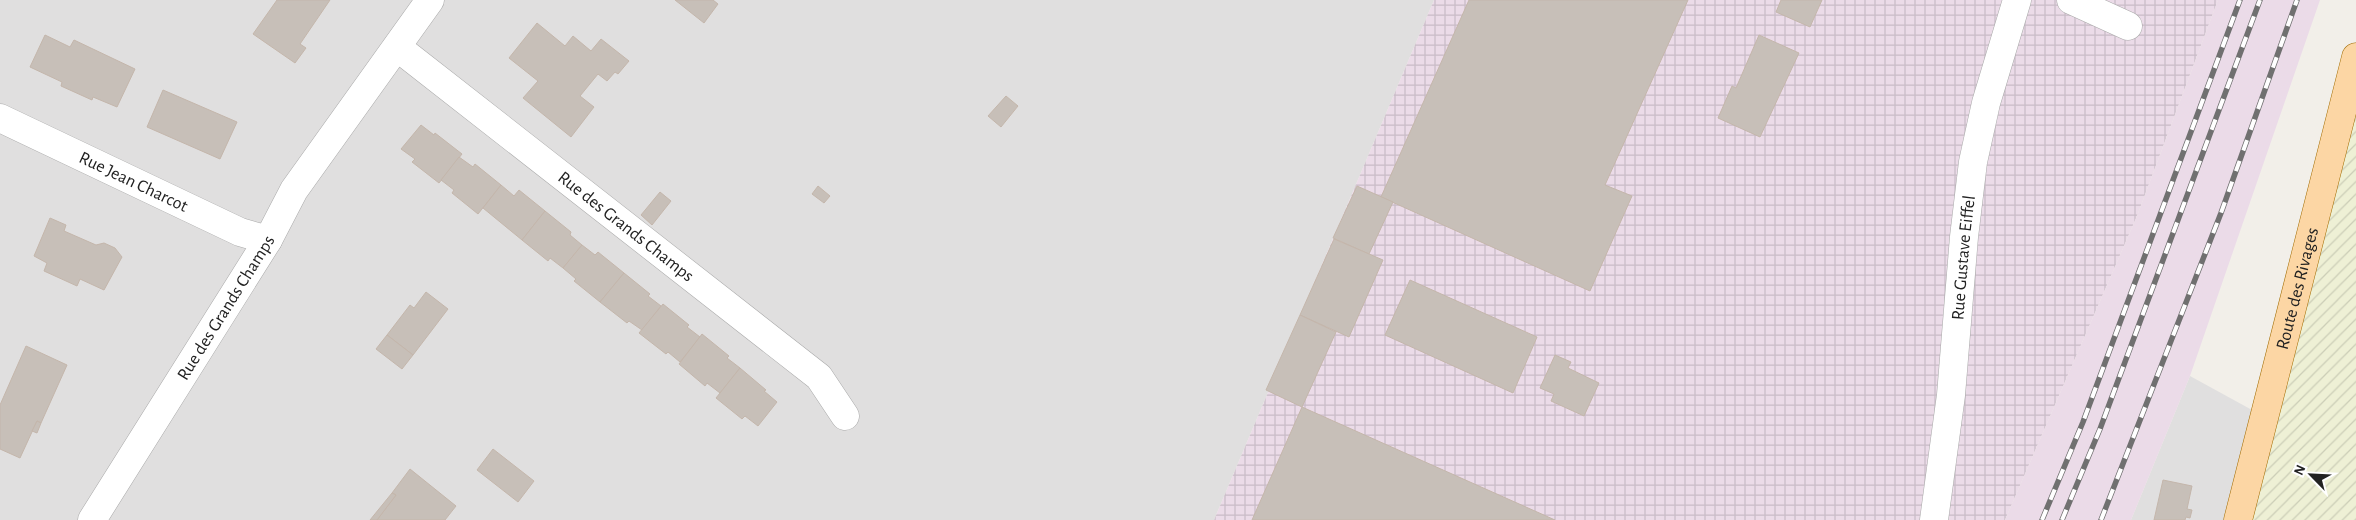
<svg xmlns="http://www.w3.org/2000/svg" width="2356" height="520" font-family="'Alegreya Sans',sans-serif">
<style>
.residential{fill:#e0dfdf}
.industrial{fill:url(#industrial-grid)}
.railway{fill:#ebdbe8}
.farmland{fill:url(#farmland-furrows)}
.building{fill:#c7bfb8;stroke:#c4b6ab}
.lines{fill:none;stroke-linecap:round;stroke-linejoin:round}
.minor-casing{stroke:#a9a9a9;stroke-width:29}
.major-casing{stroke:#a06b00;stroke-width:29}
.minor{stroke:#fff;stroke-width:28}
.major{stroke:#fcd6a4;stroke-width:28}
.rail-casing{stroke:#707070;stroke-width:5.5}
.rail{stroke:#fff;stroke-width:4;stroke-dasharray:11;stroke-linecap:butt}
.labels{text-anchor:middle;stroke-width:5;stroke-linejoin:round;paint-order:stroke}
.street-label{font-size:18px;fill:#222;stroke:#fff}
</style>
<defs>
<pattern id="industrial-grid" width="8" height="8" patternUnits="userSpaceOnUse" patternTransform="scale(1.25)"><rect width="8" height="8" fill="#ebdbe8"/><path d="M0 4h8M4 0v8" fill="none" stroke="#c9bcc7"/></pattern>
<pattern id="farmland-furrows" width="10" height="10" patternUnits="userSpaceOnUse" patternTransform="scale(1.25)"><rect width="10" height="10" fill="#eef0d5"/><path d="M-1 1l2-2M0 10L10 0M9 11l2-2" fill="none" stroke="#ccceb7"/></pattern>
</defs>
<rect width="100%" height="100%" fill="#f2efe9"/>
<!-- residential -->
<g class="residential">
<path d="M0 0H1434L1214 520H0Z"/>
<path d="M2190 376 2263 416 2238 520H2131Z"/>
</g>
<!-- industrial -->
<path class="industrial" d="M1434 0H2218L2137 216 2005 520H1214Z"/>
<!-- railway -->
<path class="railway" d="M2218 0H2320L2190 376 2131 520H2005L2137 216Z"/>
<!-- farmland -->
<path class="farmland" d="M2356 70V520H2241Z"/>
<!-- building -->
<g class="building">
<path d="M277 0H330L300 44 306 48 295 63 253 34Z"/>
<path d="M675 0H713L718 4 704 23Z"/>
<path d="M1469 0H1688L1605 185 1632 196 1590 291 1381 197Z"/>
<path d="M1781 0H1822L1810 27 1776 12Z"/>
<path d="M537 23 565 46 573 36 591 51 601 39 629 61 618 74 615 72 607 81 598 74 580 96 594 107 571 137 523 98 538 81 509 58Z"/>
<path d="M45 35 70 47 74 40 135 69 117 107 93 97 92 100 61 86 62 82 30 67Z"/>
<path d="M1759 35 1799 53 1760 137 1718 118 1732 86 1736 88Z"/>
<path d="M163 90 237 122 220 159 147 127Z"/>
<path d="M1006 96 1018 106 1001 127 988 116Z"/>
<path d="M421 125 434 135 435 133 462 154 439 183 412 162 415 159 401 149Z"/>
<path d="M459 157 473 167 475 164 501 185 478 214 452 193 454 190 441 180Z"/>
<path d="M501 185 514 196 519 190 545 211 522 240 483 208Z"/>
<path d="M818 186 830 196 824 203 812 194Z"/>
<path d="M1357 186 1393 202 1369 254 1333 238Z"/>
<path d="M660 192 671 201 652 225 641 215Z"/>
<path d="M545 211 571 232 570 235 582 245 563 268 550 258 548 261 522 240Z"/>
<path d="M50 218 66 225 64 231 96 245 104 243 115 248 122 257 104 290 80 279 77 286 44 271 47 263 34 256Z"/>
<path d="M1334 239 1383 260 1349 337 1300 315Z"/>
<path d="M582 245 595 255 598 252 624 273 600 302 574 281 576 279 563 268Z"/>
<path d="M624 273 650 294 648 296 661 306 642 330 629 321 627 323 600 302Z"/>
<path d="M1410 280 1537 337 1513 393 1385 335Z"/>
<path d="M426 292 448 309 413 355 387 335 410 305 414 308Z"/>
<path d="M663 304 689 325 687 327 700 337 680 362 668 352 666 354 639 333Z"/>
<path d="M1300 315 1336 332 1302 407 1266 390Z"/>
<path d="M702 334 729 356 727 358 740 368 720 393 707 383 705 386 679 364Z"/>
<path d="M387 335 413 355 402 369 376 349Z"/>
<path d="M26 346 67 365 41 423 37 421 20 458 0 449V405Z"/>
<path d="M1555 355 1571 362 1568 368 1599 383 1584 416 1551 401 1554 394 1540 388Z"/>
<path d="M740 368 766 390 764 391 777 402 758 426 745 416 742 419 716 398Z"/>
<path d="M1302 407 1555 520H1252Z"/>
<path d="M37 421 41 423 37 433 32 431Z"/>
<path d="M493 449 534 481 518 502 477 470Z"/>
<path d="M410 469 456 506 445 520H377L396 495 392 493Z"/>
<path d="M2163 480 2192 486 2187 509 2192 510 2190 518 2186 517 2185 520H2154Z"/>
<path d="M392 493 396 495 377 520H370Z"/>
</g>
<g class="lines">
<!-- minor casing -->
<g class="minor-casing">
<g id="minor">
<path d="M2071 0 2128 26"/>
<path id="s1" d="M397 47 819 377 845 416"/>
<path id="s2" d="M0 118 240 232 268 240"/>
<path id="s3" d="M92 520 268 240 294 190 430 0"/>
<path id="s4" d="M1934 520 1951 395 1964 237 1973 162 1986 103 2017 0"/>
</g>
</g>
<!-- major casing -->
<g class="major-casing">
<g id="major">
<path id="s5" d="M2238 520 2356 57"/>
</g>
</g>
<!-- minor -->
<use href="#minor" class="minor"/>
<!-- major -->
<use href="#major" class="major"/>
<!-- rail casing -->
<g class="rail-casing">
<g id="rail">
<path d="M2042 520 2083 422 2240 0"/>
<path d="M2062 520 2100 429 2260 0"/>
<path d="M2101 520 2221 213 2297 0"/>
</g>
</g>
<!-- rail -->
<use href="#rail" class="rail"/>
</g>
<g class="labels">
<!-- street labels -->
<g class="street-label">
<text dy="6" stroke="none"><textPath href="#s2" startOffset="148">Rue Jean Charcot</textPath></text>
<text dy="6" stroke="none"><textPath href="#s1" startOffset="291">Rue des Grands Champs</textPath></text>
<text dy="6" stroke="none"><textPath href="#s4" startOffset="264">Rue Gustave Eiffel</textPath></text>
<text dy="6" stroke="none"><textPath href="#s5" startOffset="239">Route des Rivages</textPath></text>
<text dy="6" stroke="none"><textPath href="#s3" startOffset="251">Rue des Grands Champs</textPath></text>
</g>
</g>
<!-- north arrow -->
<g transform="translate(2311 475) rotate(294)" stroke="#ffffff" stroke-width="4" paint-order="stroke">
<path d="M0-4L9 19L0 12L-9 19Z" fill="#222222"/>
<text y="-8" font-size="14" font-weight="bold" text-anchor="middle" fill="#222222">N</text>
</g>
</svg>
